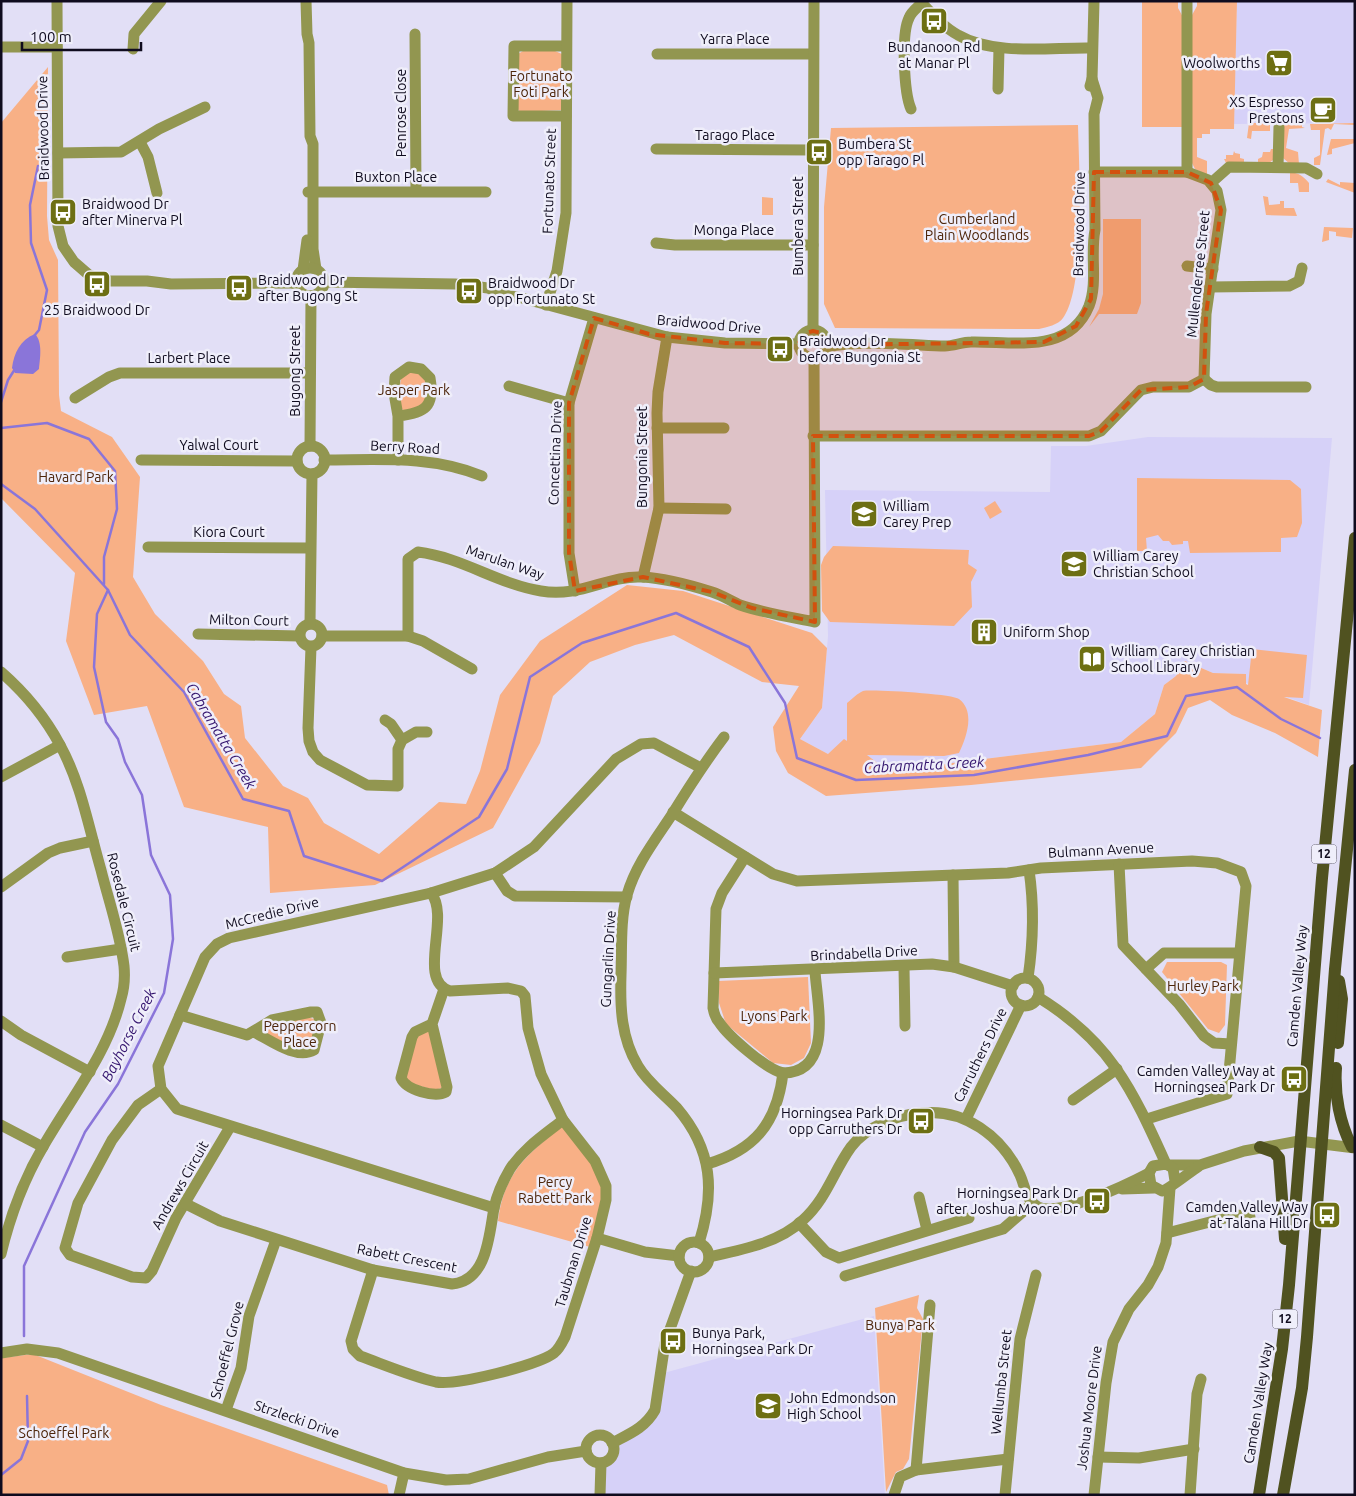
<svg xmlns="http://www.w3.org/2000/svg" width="1356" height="1496" font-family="Ubuntu,sans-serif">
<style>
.built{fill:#d6d1f8}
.green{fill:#f8b086}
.water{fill:#8a75d9}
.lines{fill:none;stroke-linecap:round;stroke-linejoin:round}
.stream{stroke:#8a75d9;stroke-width:2.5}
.minor{stroke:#929650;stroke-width:11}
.major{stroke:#505220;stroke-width:12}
.marked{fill:#d2510e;fill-opacity:0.2;stroke:#d2510e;stroke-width:4;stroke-dasharray:10 6;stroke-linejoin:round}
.labels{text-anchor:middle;stroke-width:5;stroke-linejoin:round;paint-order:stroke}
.shield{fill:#efeefa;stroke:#524f60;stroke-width:1}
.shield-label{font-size:12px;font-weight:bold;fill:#0f0b1e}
.street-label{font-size:14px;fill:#0f0b1e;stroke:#efeefa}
.poi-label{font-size:14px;fill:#0f0b1e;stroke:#efeefa;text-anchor:start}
.park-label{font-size:14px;fill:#4d250a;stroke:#efeefa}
.water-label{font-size:15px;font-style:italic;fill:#33146e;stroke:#efeefa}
</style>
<rect width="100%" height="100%" fill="#e2dff6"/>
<!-- built -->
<g class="built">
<path d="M1237 1H1355V123L1234 124Z"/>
<path d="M1148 437 1332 438 1309 705 1246 683V674L1213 673 1185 661 1176 676 1164 685 1155 714 1121 742 888 771 871 758 828 754 800 739 822 708 828 636 825 490 1050 492 1051 446H1086Z"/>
<path d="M874 1316 885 1495H600L606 1461 612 1455 613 1446 645 1424 660 1374Z"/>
</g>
<!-- green -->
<g class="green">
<path d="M1142 1H1178V8L1183 17V127H1142Z"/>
<path d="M1197 1H1237L1234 129H1210V134H1202V138H1197V157L1207 161V175L1195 169 1191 161 1192 15 1197 6Z"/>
<path d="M523 51H555L562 54 563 110 520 112 517 108 518 54Z"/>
<path d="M48 67 47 216 49 240 58 260 59 395 61 411 112 437 140 477 133 577 155 614 203 661 224 694 241 706 245 738 283 786 308 798 324 823 379 854 439 802 466 804 480 771 500 695 540 641 627 585 683 591 812 633 827 648 822 708 800 739 828 754 844 739 847 741V703C852 699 858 693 863 691 871 689 953 694 959 699 976 712 966 738 959 753L944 756 867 755 888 771 1121 742 1155 714 1164 685 1176 676 1185 661 1213 673 1246 674V684L1248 685 1252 649 1307 655 1303 698 1284 697 1322 710 1318 757 1275 733 1232 715 1210 700 1188 708 1176 733 1141 768 971 785 826 796 788 773 776 751 773 727 799 686 762 682 674 635 635 645 590 662 553 696 540 743 493 828 375 885 270 893 268 827 184 807 147 706 94 715 66 641 75 573 1 498V123Z"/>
<path d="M1249 123H1270V131H1252L1251 139 1247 138Z"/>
<path d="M1283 123 1302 124V127L1305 128 1289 129 1286 148 1298 152 1299 164H1290L1283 158Z"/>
<path d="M1355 123V125L1334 124 1331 130 1328 128 1325 129 1320 165H1314V158L1320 155V130H1311L1310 124Z"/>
<path d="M1078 125C1079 166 1086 287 1063 318 1058 325 1047 327 1039 329L835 328 824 304V207L831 128Z"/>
<path d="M1331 139H1355V143L1332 149V154L1327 155Z"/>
<path d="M1271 149H1275L1273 160 1269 163 1258 164V159L1262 157 1263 152H1270Z"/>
<path d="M1234 151 1235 153 1240 154V158L1244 159V163L1228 167 1224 159H1226V155H1233Z"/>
<path d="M1290 172C1299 173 1303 176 1309 183V192H1299L1298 183H1290Z"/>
<path d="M1328 179 1340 185V182L1355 183V193L1326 182Z"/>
<path d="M1263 196 1268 197 1269 205 1280 204V201H1284V208H1294L1297 216 1266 215Z"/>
<path d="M762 197 773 198V215H762Z"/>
<path d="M1103 219H1141V303L1137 314H1099L1089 327 1099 309 1103 294Z"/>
<path d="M1324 227 1353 228 1352 238 1336 236V232L1329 231V240L1322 242Z"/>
<path d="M407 370 426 376V404L404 412 397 401 402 374Z"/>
<path d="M1137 478 1290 480 1301 489 1302 523 1297 537 1281 538V552L1190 553 1188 541H1183V544L1172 545 1169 541H1163L1158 535 1146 538 1147 551H1137Z"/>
<path d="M995 501 1002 512 990 519 984 508Z"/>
<path d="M833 546 969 550 968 564 977 570 971 582 972 607 954 626 830 622 822 611 821 565 824 557Z"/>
<path d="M1167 962H1221L1227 965 1225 1025 1219 1033 1208 1029 1162 972Z"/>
<path d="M808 977 811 1043 804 1058 791 1065 773 1063 726 1024 719 1003 718 981Z"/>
<path d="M307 1017 314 1019 317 1024 310 1047 302 1050 266 1035 269 1027 272 1025Z"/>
<path d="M431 1029 442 1088 434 1090 406 1082 405 1071 416 1037Z"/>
<path d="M563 1125C577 1144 602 1169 602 1195 601 1211 594 1231 590 1247L498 1221C504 1172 527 1155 563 1125Z"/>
<path d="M919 1295 917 1308 923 1319 909 1459 903 1469 896 1472 886 1492 875 1308Z"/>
<path d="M33 1354 161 1405 387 1485 389 1495H1V1358Z"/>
</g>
<!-- water -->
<path class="water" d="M35 334C43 342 40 359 39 369L33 374 15 373 12 368C14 353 20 340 35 334Z"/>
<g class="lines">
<!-- stream -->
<g class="stream">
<path d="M34 336 39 330 47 290 31 243 30 205 38 166"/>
<path d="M1 402 8 380 15 369"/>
<path d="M1 428 47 423 89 439 115 471 117 509 104 557V584"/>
<path d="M1 484 35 509 108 590 130 635 184 692 243 799 289 811 304 856 382 881 479 817 507 769 530 677 582 643 676 613 749 647 785 703 797 758 856 780 974 775 1088 755 1167 736 1186 696 1237 687 1281 719 1320 738"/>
<path d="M24 1336V1266L85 1132 118 1084 164 993 173 939 170 895 151 855 142 795 125 762 118 739 106 722 94 667 97 614 108 590"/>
<path d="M1 1475 21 1459 28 1441 27 1396"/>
</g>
<!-- minor -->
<g class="minor">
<path d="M57 1 58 226 63 246 74 262 89 275 107 281H147L171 284 296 283"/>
<path d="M306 1 307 34 309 43 310 136 313 144V249L316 269"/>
<path d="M920 1C931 13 943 27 958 35 994 56 1051 47 1092 48"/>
<path d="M1187 3V172"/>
<path d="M415 34 416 191"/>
<path d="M566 46H514L513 116H566"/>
<path d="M1 47H57"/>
<path d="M133 49 134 34 161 1"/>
<path d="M657 54H813"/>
<path d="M1090 86 1092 79 1094 1"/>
<path d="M998 89 999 48"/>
<path d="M911 109C904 93 901 34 909 18 911 12 917 8 922 3"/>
<path d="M140 142 148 157 157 193"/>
<path d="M656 149 813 150"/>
<path d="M58 153 121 152 159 129 205 107"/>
<path d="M1278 167 1279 127"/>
<path d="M1094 172H1187L1208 180 1217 191 1221 210 1206 314 1204 379"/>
<path d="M1211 183 1229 167 1306 168 1317 174"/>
<path d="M308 192H486"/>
<path d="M656 243 675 245H813"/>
<path d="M1187 266 1213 269"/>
<circle cx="310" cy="282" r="14"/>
<path d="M303 270 307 240"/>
<path d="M324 282 455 284 488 288 504 295 522 298 667 337 725 343 800 344"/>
<path d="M1210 287 1289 286 1299 281 1302 268"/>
<path d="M546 305 557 271 566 213 567 1"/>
<circle cx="813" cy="344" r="14"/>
<path d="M813 331 814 1"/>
<path d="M827 347C858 340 911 345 945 346 954 346 962 342 971 342 1013 341 1069 355 1089 306 1098 282 1090 255 1095 230L1094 114 1098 98 1092 79"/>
<path d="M1204 379 1211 385 1217 387H1306"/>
<path d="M509 386 569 403"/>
<path d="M75 398 109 377 120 373H310"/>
<path d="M657 428H724"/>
<path d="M813 436H1089L1101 431 1141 390 1153 387H1189L1204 379"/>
<path d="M310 446 311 296"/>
<circle cx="311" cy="460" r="14"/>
<path d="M141 460 297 461"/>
<path d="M324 460C379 460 430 455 482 476"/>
<path d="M398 460V416L394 393 395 377 409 367 421 369 430 378C435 407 425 413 398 416"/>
<path d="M659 508 726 509"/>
<path d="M148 547 309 548"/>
<path d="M643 577 659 508 657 413 658 392 667 337"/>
<path d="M575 591 569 553V403L594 318"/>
<circle cx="311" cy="635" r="11"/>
<path d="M310 624 312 474"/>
<path d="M198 634 299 636"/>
<path d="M322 636H408L423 641 472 669"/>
<path d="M408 636V559L418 552C461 557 498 584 541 591 580 598 608 575 642 577 662 578 693 586 712 592 722 595 731 601 740 605 764 613 790 617 815 622L814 358"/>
<path d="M311 647 308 728 309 741 313 752 320 760 367 785 398 786V749L402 740 416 732H427"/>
<path d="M1 672C25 693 45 717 60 745 81 783 89 829 101 870 109 902 120 933 124 966 125 977 124 989 121 999 108 1053 71 1098 44 1145 24 1179 10 1216 1 1254"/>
<path d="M385 720 391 724 402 740"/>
<path d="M1 777 60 745"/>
<path d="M673 812 773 874 797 881 1008 873 1041 868 1192 861 1217 863 1241 872 1246 886 1227 1094 1147 1119"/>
<path d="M745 857 722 893 716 909 713 1008C714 1013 715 1018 719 1022 728 1036 767 1070 783 1073"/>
<path d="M1119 864 1123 945 1179 1004 1204 1036 1214 1043 1231 1044"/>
<path d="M495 873 507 891 515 896 627 897"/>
<path d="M953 875 954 967"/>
<path d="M1 887 48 853 60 848 93 841"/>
<path d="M67 957 121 949"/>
<path d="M904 967 905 1026"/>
<path d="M1146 969 1164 953H1239"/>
<path d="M714 973 932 964 954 967 1013 986"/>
<path d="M1028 978C1033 944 1034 904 1029 870"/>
<circle cx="1025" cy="992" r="14"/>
<path d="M1038 997C1111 1042 1132 1089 1166 1164"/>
<path d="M180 1015 247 1035 272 1020 311 1012H317L321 1023 314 1050C296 1060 270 1040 254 1032"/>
<path d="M1 1021 21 1035 90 1072"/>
<path d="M432 1024 415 1032 412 1037 401 1078C406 1090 435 1098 446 1092L447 1087 432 1024 444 989"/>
<path d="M161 1089 138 1105 112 1140 78 1203 65 1248 70 1255 132 1277 146 1278 152 1271 176 1218 230 1127"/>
<path d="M1073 1100 1117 1069"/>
<path d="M966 1119 1021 1005"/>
<path d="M1 1125 43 1147"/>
<path d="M707 1164C755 1150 777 1123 783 1073 834 1072 817 1004 815 971"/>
<path d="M1170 1165H1200L1244 1151 1299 1141 1355 1148"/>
<path d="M1175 1181 1173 1168 1166 1164 1153 1166 1149 1173 1151 1185 1162 1191C1168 1190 1191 1171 1199 1166"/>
<path d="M1122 1189 1154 1188"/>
<path d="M919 1197 927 1230"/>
<path d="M186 1204 220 1221 373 1270 452 1284C487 1281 489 1236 494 1208 497 1194 503 1181 510 1169 524 1148 544 1135 563 1120"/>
<path d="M494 1208 177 1109 161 1089 158 1066 205 957 217 944 229 938 431 893 495 873 534 847 616 759 641 744 654 743 701 768"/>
<path d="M799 1223 826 1252 839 1258 969 1218"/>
<path d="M1167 1233 1237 1215 1250 1217"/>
<path d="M597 1238 645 1252 679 1256"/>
<circle cx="694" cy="1257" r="15"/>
<path d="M699 1243C715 1192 713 1150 677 1108 664 1094 648 1083 638 1066 621 1038 620 1007 621 975 622 949 620 920 627 895 636 864 656 839 673 813 689 787 705 762 724 737"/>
<path d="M709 1257C741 1250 779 1243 803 1220 827 1198 833 1172 851 1147 866 1127 896 1115 921 1113 964 1108 1002 1136 1020 1175 1025 1186 1026 1201 1038 1207 1060 1217 1128 1184 1149 1173"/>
<path d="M373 1270 351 1341 353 1349 360 1356C385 1365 411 1376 436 1382 455 1386 539 1365 554 1353 559 1349 562 1343 565 1337L597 1238 606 1200V1186L595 1161 563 1120 541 1074 528 1028 525 996 521 991 508 988 450 991C416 981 451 917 431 893"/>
<path d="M845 1276 1003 1229 1033 1203"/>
<path d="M1 1353 27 1349 58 1353 404 1473 446 1480 469 1479 548 1457 586 1451"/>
<path d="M226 1410 241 1368 249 1316 276 1240"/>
<circle cx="600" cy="1449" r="14"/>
<path d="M612 1443C629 1434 645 1428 655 1410L665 1343 691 1271"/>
<path d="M1098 1457 1139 1458 1194 1449"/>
<path d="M916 1470 930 1305"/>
<path d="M399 1495 404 1473"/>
<path d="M600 1495 601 1463"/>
<path d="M894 1495 900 1477 916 1470 1008 1459"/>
<path d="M1005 1495 1020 1339 1036 1275"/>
<path d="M1094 1495 1106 1383 1113 1342 1129 1309 1148 1285 1158 1267 1166 1243 1170 1188"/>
<path d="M1190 1495 1197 1394 1201 1379"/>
</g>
<!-- major -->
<g class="major">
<path d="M1338 1043 1342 999 1339 981"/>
<path d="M1336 1068C1334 1094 1340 1124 1352 1147"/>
<path d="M1260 1147 1274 1152 1279 1158 1285 1239"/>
<path d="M1259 1495 1282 1349 1289 1285 1322 878 1355 538"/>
<path d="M1283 1495 1302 1388 1307 1337 1335 969 1355 770"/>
</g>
</g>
<!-- marked area -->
<path class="marked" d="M1094 172H1187L1211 183 1221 210 1206 314 1204 379 1189 387 1141 390 1101 431 1089 436H813L815 622 752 608 712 592 643 577 575 591 569 553V403L594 318 649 334 725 343 798 344 806 333 813 331 821 333 830 345 1044 342 1076 326 1091 299Z"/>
<!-- icons -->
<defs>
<g id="bus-square" transform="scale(1.4375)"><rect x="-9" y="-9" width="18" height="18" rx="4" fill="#6d6f13" stroke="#efeefa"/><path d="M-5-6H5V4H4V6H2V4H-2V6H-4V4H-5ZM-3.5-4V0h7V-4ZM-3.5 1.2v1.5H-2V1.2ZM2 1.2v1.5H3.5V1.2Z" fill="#fff"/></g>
<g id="supermarket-square" transform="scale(1.4375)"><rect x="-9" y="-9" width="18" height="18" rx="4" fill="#6d6f13" stroke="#efeefa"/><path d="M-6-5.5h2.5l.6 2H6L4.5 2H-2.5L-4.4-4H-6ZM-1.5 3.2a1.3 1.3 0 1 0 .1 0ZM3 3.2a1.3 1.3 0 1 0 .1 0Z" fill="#fff"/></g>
<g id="cafe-square" transform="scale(1.4375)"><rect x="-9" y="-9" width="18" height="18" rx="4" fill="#6d6f13" stroke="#efeefa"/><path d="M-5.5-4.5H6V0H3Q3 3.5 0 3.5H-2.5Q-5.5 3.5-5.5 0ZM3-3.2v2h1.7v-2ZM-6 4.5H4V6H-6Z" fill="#fff"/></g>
<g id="school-square" transform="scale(1.4375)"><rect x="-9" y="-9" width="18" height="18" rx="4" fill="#6d6f13" stroke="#efeefa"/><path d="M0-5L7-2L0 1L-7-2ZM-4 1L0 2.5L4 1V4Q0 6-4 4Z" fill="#fff"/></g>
<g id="building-square" transform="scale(1.4375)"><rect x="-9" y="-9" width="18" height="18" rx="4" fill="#6d6f13" stroke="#efeefa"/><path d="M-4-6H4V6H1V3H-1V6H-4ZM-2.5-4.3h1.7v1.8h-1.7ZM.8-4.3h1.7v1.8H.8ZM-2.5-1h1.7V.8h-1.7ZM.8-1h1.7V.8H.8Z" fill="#fff"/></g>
<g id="library-square" transform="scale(1.4375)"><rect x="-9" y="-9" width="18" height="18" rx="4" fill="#6d6f13" stroke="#efeefa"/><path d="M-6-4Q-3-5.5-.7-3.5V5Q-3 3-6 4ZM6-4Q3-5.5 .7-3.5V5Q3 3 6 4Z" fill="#fff"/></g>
</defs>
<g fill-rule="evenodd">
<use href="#bus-square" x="934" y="21"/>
<use href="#supermarket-square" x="1279" y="63"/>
<use href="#cafe-square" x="1323" y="110"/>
<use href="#bus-square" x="819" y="152"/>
<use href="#bus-square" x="63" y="212"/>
<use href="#bus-square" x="97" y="284"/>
<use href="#bus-square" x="239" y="288"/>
<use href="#bus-square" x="469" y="291"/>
<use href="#bus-square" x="780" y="349"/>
<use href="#school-square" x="864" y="514"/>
<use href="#school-square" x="1074" y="564"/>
<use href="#building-square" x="984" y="632"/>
<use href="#library-square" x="1092" y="659"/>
<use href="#bus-square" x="1294" y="1079"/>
<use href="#bus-square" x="921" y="1121"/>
<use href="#bus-square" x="1097" y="1201"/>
<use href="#bus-square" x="1327" y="1215"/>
<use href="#bus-square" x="673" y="1341"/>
<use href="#school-square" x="768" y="1406"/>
</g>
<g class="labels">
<!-- shield labels -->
<g class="shield">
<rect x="1311.5" y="844.5" width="25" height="19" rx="4"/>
<rect x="1272.5" y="1309.5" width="25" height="19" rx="4"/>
</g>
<g class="shield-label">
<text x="1324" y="858">12</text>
<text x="1285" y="1323">12</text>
</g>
<!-- street labels -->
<g class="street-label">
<text x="735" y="44">Yarra Place</text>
<text transform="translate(401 113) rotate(-90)" y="5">Penrose Close</text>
<text transform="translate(43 128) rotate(-91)" y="5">Braidwood Drive</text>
<text x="735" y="140">Tarago Place</text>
<text x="396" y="182">Buxton Place</text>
<text transform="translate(549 181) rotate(-88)" y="5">Fortunato Street</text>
<text transform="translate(1079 224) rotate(-89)" y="5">Braidwood Drive</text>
<text transform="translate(798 226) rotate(-90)" y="5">Bumbera Street</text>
<text x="734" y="235">Monga Place</text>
<text transform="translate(1198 274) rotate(-84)" y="5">Mullenderree Street</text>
<text transform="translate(709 324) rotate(5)" y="5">Braidwood Drive</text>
<text x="189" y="363">Larbert Place</text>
<text transform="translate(295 371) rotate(-90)" y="5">Bugong Street</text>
<text x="219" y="450">Yalwal Court</text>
<text transform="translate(405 447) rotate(3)" y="5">Berry Road</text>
<text transform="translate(555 453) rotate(-88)" y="5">Concettina Drive</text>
<text transform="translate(642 457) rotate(-90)" y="5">Bungonia Street</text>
<text x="229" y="537">Kiora Court</text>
<text transform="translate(505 562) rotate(19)" y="5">Marulan Way</text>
<text transform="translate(249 620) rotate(1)" y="5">Milton Court</text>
<text transform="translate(1101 850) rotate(-3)" y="5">Bulmann Avenue</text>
<text transform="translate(124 902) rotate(76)" y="5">Rosedale Circuit</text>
<text transform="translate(272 913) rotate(-14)" y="5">McCredie Drive</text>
<text transform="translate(864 953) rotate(-3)" y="5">Brindabella Drive</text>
<text transform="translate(608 959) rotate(-87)" y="5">Gungarlin Drive</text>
<text transform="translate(1297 986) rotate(-85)" y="5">Camden Valley Way</text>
<text transform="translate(980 1055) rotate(-64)" y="5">Carruthers Drive</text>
<text transform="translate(180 1185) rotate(-60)" y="5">Andrews Circuit</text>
<text transform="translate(407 1258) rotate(11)" y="5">Rabett Crescent</text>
<text transform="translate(573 1262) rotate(-73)" y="5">Taubman Drive</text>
<text transform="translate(227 1350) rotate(-76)" y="5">Schoeffel Grove</text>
<text transform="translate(1001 1382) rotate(-84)" y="5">Wellumba Street</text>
<text transform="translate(1258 1403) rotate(-81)" y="5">Camden Valley Way</text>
<text transform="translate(1089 1408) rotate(-83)" y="5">Joshua Moore Drive</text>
<text transform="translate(297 1419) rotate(19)" y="5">Strzlecki Drive</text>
</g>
<!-- poi labels -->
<g class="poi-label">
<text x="934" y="52" text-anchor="middle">Bundanoon Rd<tspan x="934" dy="16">at Manar Pl</tspan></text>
<text x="1260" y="68" text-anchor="end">Woolworths</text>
<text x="1304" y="107" text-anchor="end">XS Espresso<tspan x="1304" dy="16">Prestons</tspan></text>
<text x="838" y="149">Bumbera St<tspan x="838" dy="16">opp Tarago Pl</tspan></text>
<text x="82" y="209">Braidwood Dr<tspan x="82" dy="16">after Minerva Pl</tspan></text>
<text x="258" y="285">Braidwood Dr<tspan x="258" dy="16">after Bugong St</tspan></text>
<text x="488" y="288">Braidwood Dr<tspan x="488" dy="16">opp Fortunato St</tspan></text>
<text x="97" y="315" text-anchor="middle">25 Braidwood Dr</text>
<text x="799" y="346">Braidwood Dr<tspan x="799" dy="16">before Bungonia St</tspan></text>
<text x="883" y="511">William<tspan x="883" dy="16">Carey Prep</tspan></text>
<text x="1093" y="561">William Carey<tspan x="1093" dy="16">Christian School</tspan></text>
<text x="1003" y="637">Uniform Shop</text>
<text x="1111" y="656">William Carey Christian<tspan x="1111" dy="16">School Library</tspan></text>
<text x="1275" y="1076" text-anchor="end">Camden Valley Way at<tspan x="1275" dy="16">Horningsea Park Dr</tspan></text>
<text x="902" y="1118" text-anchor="end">Horningsea Park Dr<tspan x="902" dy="16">opp Carruthers Dr</tspan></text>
<text x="1078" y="1198" text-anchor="end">Horningsea Park Dr<tspan x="1078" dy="16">after Joshua Moore Dr</tspan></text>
<text x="1308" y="1212" text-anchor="end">Camden Valley Way<tspan x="1308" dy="16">at Talana Hill Dr</tspan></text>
<text x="692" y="1338">Bunya Park,<tspan x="692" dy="16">Horningsea Park Dr</tspan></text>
<text x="787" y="1403">John Edmondson<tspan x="787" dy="16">High School</tspan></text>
</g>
<!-- park labels -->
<g class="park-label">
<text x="541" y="81">Fortunato<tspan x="541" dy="16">Foti Park</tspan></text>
<text x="977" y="224">Cumberland<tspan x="977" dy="16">Plain Woodlands</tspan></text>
<text x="414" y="395">Jasper Park</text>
<text x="76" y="482">Havard Park</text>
<text x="1203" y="991">Hurley Park</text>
<text x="774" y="1021">Lyons Park</text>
<text x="300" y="1031">Peppercorn<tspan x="300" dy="16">Place</tspan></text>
<text x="555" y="1187">Percy<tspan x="555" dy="16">Rabett Park</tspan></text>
<text x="900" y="1330">Bunya Park</text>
<text x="64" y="1438">Schoeffel Park</text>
</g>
<!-- water labels -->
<g class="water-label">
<text transform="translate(221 736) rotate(59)" y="5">Cabramatta Creek</text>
<text transform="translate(924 765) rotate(-3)" y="5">Cabramatta Creek</text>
<text transform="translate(129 1035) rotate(-63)" y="5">Bayhorse Creek</text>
</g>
</g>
<!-- border -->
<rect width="1356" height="1496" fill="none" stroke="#0f0b1e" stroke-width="5"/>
<!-- scale -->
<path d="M22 42v8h119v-8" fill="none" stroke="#0f0b1e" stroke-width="2.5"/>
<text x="30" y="42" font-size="15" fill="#0f0b1e" stroke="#efeefa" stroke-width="4" paint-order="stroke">100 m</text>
</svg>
